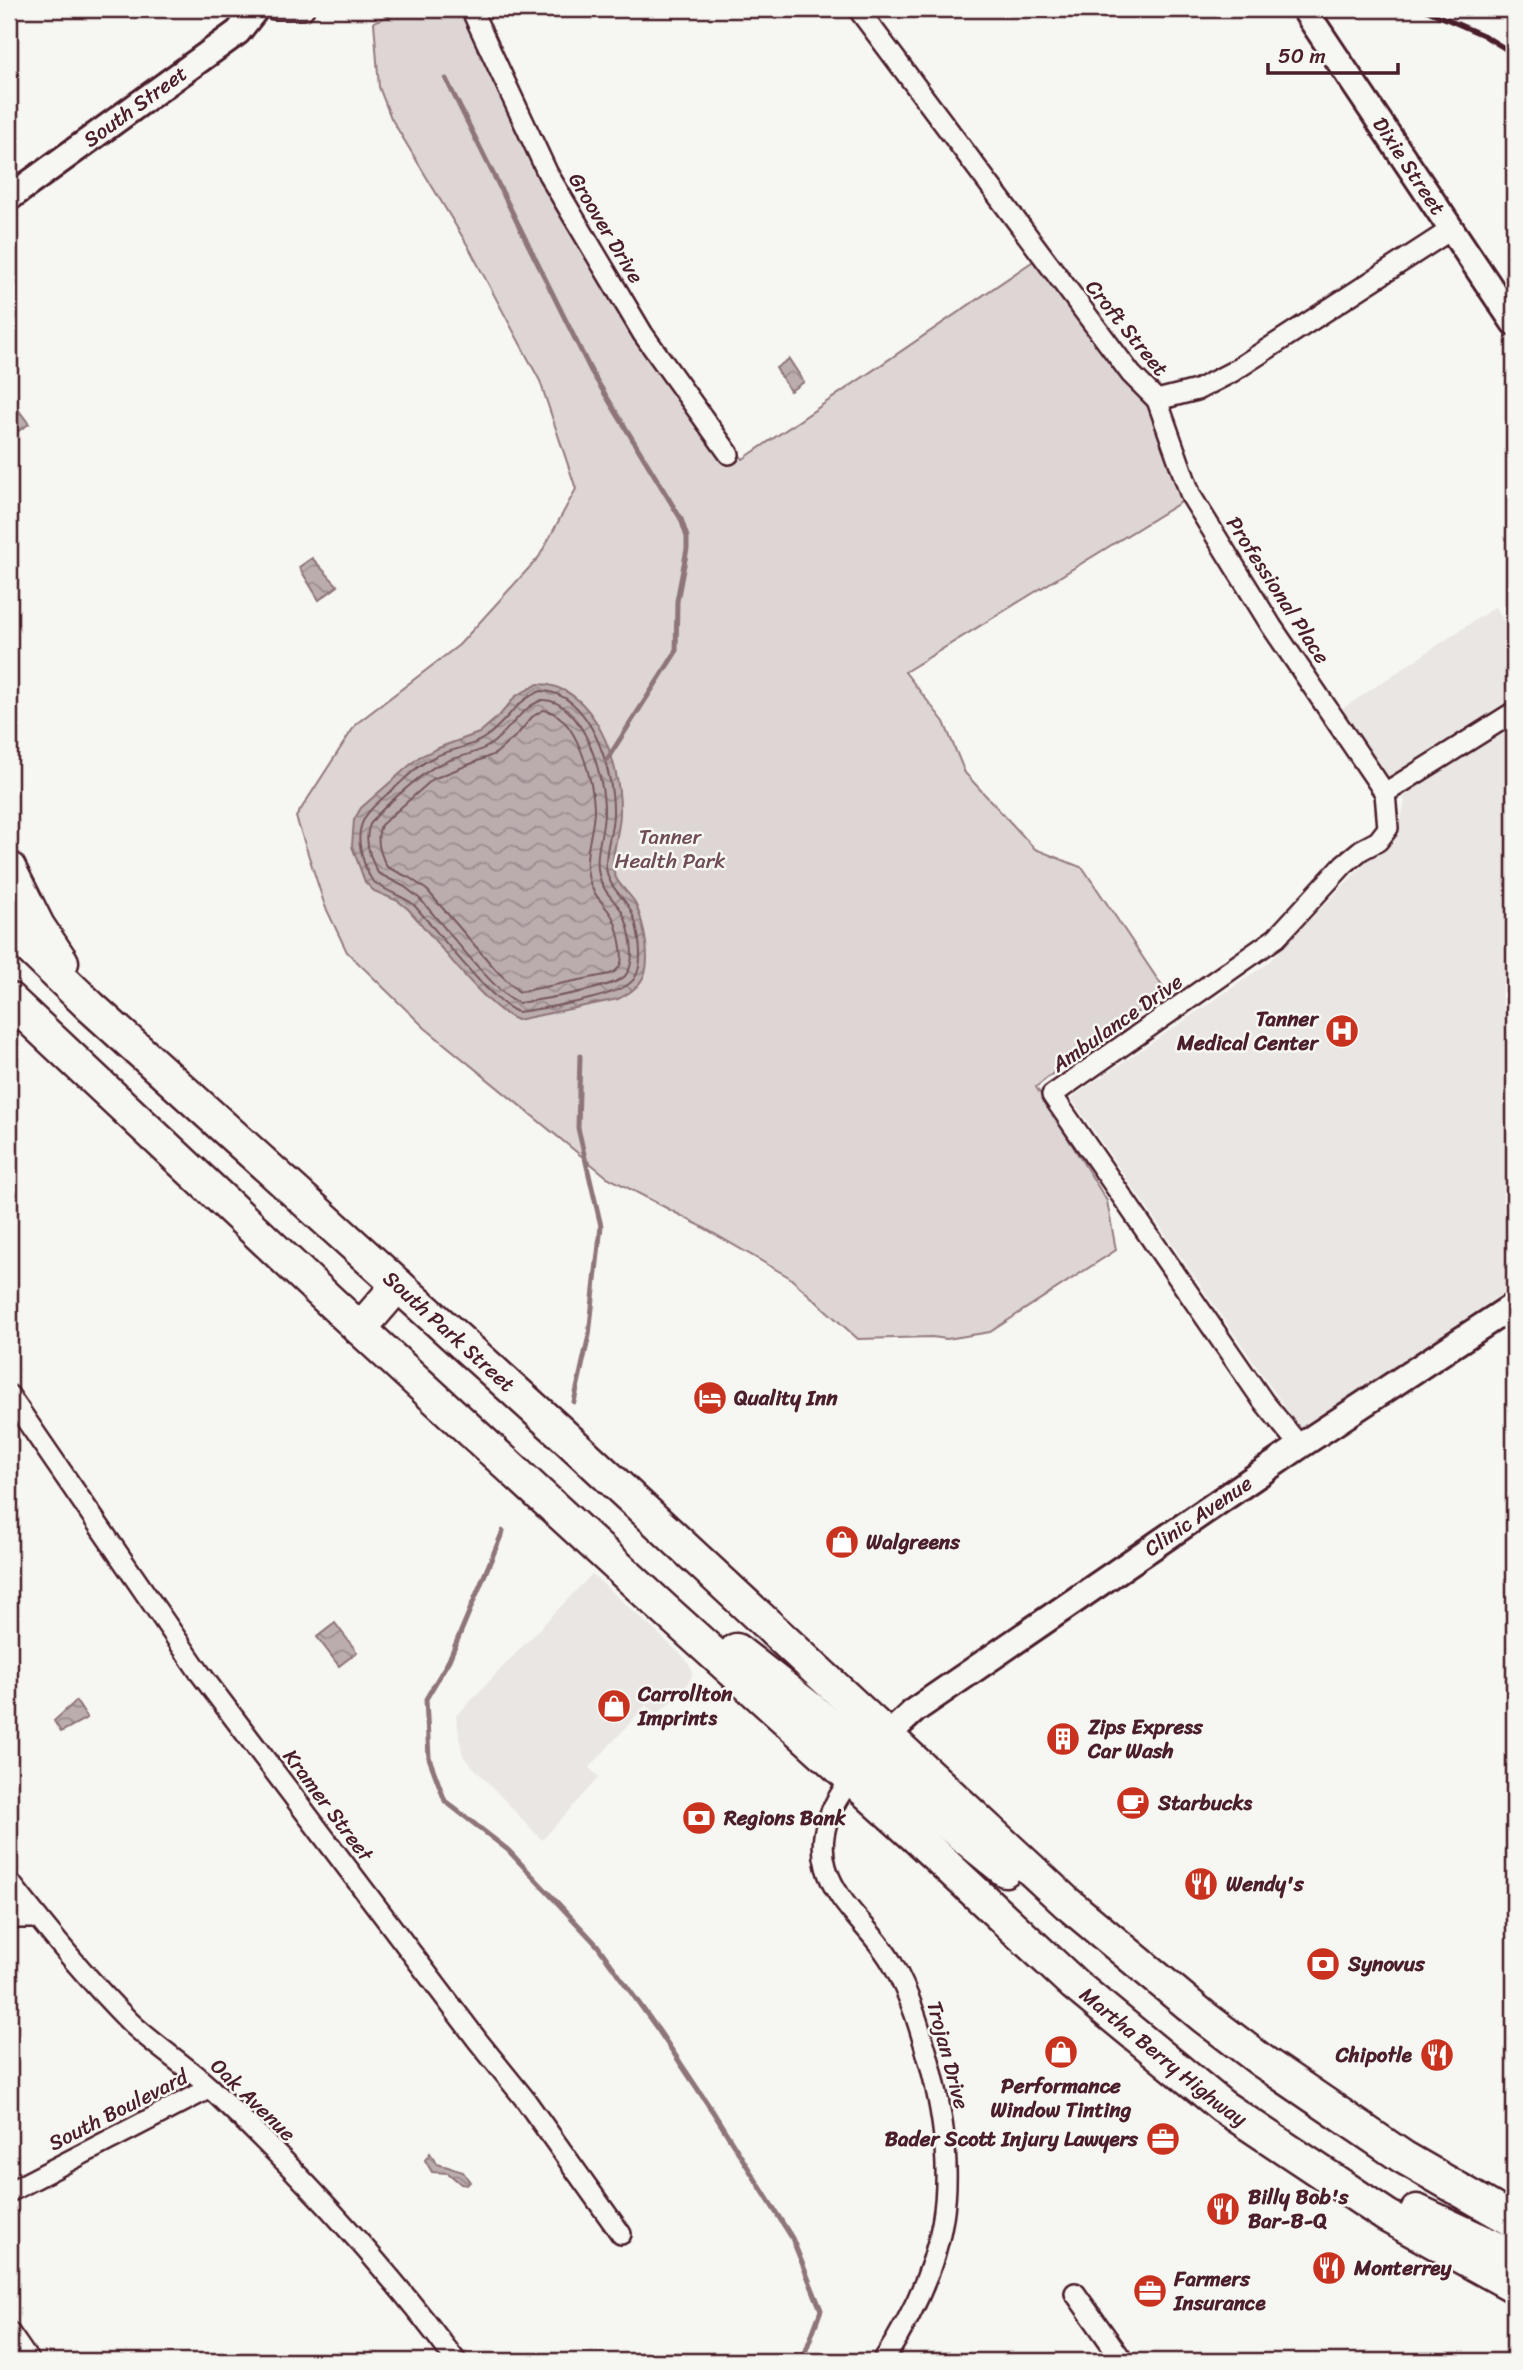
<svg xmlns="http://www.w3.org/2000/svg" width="1523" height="2370" font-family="Sriracha,sans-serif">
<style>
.built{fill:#e9e6e3}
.park{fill:#ddd6d5;stroke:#947a80;stroke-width:2}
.water{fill:url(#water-waves);stroke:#8e747a;stroke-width:2}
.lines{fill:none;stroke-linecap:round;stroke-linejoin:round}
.shore{stroke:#77585f;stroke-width:2}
.stream{stroke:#8e747a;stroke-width:5}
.minor-casing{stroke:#4a1f2b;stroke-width:24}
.tertiary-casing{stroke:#4a1f2b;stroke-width:30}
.primary-casing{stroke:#4a1f2b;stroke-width:37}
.minor{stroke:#f6f6f2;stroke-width:19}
.tertiary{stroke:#f6f6f2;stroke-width:24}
.primary{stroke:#f6f6f2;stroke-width:32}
.rail{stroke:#4a1f2b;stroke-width:5}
.labels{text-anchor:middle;stroke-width:5;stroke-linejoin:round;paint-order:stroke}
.street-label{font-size:21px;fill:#4a1f2b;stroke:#f6f6f2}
.park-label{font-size:21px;fill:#6f4d56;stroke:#f6f6f2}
.poi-label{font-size:21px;font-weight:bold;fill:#4a1f2b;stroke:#f6f6f2;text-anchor:start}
</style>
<defs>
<pattern id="water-waves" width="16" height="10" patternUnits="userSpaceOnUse" patternTransform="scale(1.75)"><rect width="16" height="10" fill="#bbadae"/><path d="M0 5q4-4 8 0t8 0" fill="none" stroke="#9a8c8e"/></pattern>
</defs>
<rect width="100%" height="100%" fill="#f6f6f2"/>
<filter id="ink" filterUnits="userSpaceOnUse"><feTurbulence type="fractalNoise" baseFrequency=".0143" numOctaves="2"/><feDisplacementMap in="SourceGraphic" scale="14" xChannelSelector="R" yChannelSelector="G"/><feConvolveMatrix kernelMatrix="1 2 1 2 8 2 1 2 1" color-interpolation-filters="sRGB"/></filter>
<g filter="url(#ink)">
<!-- built -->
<g class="built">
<path d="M1495 607 1514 636V1286L1300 1429 1071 1098 1267 964 1372 856 1398 834 1405 801 1342 709Z"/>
<path d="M592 1574 685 1658 692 1670V1676L686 1687 658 1714 646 1705 589 1768 599 1777 542 1840 463 1756 456 1716Z"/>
</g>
<!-- park -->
<path class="park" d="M431 9H471L548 174 685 395 743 459 1042 255 1157 400 1191 496 905 672 944 722 965 773 1035 849 1083 868 1166 992 1067 1062 1036 1087 1107 1201 1116 1250 990 1332 947 1339 932 1337 858 1339 789 1277 697 1224 607 1177 425 1028 347 952 325 906 296 817 356 724 459 645 539 557 576 489 540 381 468 246 391 118 379 87 374 22 393 14Z"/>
<!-- water -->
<g class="water">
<path d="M789 359 804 382 790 391 776 368Z"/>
<path d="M12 401 29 424 17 432 9 421V403Z"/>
<path d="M312 558 338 586 319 600 299 567Z"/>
<path d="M538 684C595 684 621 765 620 812 620 830 613 847 613 865 613 882 626 889 634 901 640 913 643 925 645 937 650 967 648 985 618 999L517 1020C485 1008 434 937 408 909L398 901 374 891 365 882 352 846 354 820 361 808 419 757 443 746 479 733 499 716 516 696Z"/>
<path d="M335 1623 357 1652 339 1666 317 1637Z"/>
<path d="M76 1701 87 1718 61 1732 54 1721Z"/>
<path d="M430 2153 437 2164C446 2166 453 2169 463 2172L470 2182 467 2185 461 2184 448 2173 432 2172 425 2160Z"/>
</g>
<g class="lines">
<!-- shore -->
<g class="shore">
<path d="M541 691C591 691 614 773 613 813 613 831 605 849 606 866 607 883 617 891 626 903 638 918 646 963 634 979 621 998 543 1008 518 1012 492 1004 435 928 413 904 403 896 378 888 372 880 366 872 363 860 361 851 353 818 375 805 397 786 409 775 419 764 434 757 451 749 469 748 484 738 506 724 515 700 541 691Z"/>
<path d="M542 700C584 699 605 779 604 812 604 832 594 854 599 875 603 892 612 897 621 910 630 926 638 962 625 976 615 988 538 1000 518 1003 498 997 438 918 419 898L405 887 378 873C371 860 364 842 369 827 373 814 426 770 440 764 457 756 475 755 490 745 510 731 519 709 542 700Z"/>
<path d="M543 710C577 713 594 783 594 810 594 829 585 850 587 869 590 894 600 898 612 916 617 924 624 954 621 963 619 969 615 972 610 974L519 992 496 970 427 890 410 878 387 867C380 854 375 839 381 825L433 779 495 754 517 735 532 717Z"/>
</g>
<!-- stream -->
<g class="stream">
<path d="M446 79 591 371 681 519 687 537V549L677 601 676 652 606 761"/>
<path d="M574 1402 589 1335 601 1226 578 1128 580 1056"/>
<path d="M503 1531 449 1660 426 1699 429 1758 445 1801 508 1850 597 1945 659 2031 715 2115 792 2238 821 2310 802 2361"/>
</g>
<!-- minor casing -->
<g class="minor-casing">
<g id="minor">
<path d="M274 9H304"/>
<path d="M471 9 548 174 643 334 729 454"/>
<path d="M858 9 1131 374 1157 400 1191 496 1272 627 1385 793 1388 828 1378 841 1361 850 1344 864 1276 938 1052 1095 1263 1401 1300 1446"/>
<path d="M1157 400 1197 390 1232 372 1452 229"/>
<path d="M1385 793 1514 712"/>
<path d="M9 1395 200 1673 478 2041 524 2098 621 2234"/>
<path d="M851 1779C831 1805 817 1834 826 1867 837 1906 873 1929 892 1963 911 1996 921 2032 931 2068 961 2184 948 2261 883 2361"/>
<path d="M9 1881C46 1929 87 1979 130 2022 155 2046 186 2065 212 2090 300 2173 384 2264 456 2361"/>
<path d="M9 1918H37"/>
<path d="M9 2192 210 2088"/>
<path d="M1075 2293 1123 2361"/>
<path d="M9 2332 29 2361"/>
</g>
</g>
<!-- tertiary casing -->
<g class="tertiary-casing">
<g id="tertiary">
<path id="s1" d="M1304 9 1514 323"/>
<path id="s2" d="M9 198 238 32 256 9"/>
<path id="s3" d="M888 1735 915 1710 1300 1446 1514 1305"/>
</g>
</g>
<!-- primary casing -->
<g class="primary-casing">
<g id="primary">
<path d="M9 868 38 926 62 962"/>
<path id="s4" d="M9 928 91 1007 558 1430 1067 1903 1204 2017 1262 2061 1403 2157 1514 2221"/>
<path id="s5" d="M9 999 332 1303 664 1609 915 1836 1075 1985 1222 2106 1387 2216 1514 2286"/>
<path d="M360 1329 398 1285"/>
<path d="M736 1650 811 1709 868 1759 1005 1870"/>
<path d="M1417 2211 1514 2256"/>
</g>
</g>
<!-- minor -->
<use href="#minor" class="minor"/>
<!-- tertiary -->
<use href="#tertiary" class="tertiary"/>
<!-- primary -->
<use href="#primary" class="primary"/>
<!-- rail -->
<path class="rail" d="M1423 9 1483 35 1514 54"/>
</g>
</g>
<!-- icons -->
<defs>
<g id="hospital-disc" transform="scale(1.75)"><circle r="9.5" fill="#c8321e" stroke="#f6f6f2"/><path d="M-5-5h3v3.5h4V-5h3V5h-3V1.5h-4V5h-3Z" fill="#fff"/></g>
<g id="hotel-disc" transform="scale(1.75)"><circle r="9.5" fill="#c8321e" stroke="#f6f6f2"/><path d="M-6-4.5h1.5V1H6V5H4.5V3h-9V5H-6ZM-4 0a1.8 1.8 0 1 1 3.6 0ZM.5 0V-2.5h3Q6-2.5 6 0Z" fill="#fff"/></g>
<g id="shop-disc" transform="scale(1.75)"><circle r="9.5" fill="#c8321e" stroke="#f6f6f2"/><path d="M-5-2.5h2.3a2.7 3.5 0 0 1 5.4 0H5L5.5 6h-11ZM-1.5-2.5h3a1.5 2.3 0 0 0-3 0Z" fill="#fff"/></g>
<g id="building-disc" transform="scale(1.75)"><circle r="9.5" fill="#c8321e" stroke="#f6f6f2"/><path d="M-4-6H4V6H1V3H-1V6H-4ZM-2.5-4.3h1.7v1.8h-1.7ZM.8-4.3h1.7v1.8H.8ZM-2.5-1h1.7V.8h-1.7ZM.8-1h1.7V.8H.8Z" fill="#fff"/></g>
<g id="cafe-disc" transform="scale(1.75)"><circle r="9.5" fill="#c8321e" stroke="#f6f6f2"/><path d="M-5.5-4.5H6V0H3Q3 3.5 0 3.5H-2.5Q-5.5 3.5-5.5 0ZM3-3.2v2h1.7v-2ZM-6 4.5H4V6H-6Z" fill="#fff"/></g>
<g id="bank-disc" transform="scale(1.75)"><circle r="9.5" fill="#c8321e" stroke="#f6f6f2"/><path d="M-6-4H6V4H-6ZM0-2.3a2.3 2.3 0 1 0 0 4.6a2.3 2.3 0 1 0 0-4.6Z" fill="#fff"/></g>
<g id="restaurant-disc" transform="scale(1.75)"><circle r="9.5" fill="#c8321e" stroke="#f6f6f2"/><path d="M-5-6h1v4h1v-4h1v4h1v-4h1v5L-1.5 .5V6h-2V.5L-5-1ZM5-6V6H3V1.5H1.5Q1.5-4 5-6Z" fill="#fff"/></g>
<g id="office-disc" transform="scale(1.75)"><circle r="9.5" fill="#c8321e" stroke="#f6f6f2"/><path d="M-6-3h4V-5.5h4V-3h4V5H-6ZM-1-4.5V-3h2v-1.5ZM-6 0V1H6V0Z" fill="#fff"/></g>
</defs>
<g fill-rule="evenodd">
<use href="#hospital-disc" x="1342" y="1031"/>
<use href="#hotel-disc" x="710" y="1398"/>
<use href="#shop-disc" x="842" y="1542"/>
<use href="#shop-disc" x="614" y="1706"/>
<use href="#building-disc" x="1063" y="1739"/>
<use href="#cafe-disc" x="1133" y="1803"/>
<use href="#bank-disc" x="699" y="1818"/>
<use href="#restaurant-disc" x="1201" y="1884"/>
<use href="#bank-disc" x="1323" y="1964"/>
<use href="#shop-disc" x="1061" y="2052"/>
<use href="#restaurant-disc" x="1437" y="2055"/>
<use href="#office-disc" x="1163" y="2139"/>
<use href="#restaurant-disc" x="1223" y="2209"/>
<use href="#restaurant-disc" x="1329" y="2268"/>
<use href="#office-disc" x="1150" y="2291"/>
</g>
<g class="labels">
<!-- street labels -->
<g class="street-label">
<text dy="7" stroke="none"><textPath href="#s2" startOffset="156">South Street</textPath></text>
<text dy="7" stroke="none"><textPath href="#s1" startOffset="189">Dixie Street</textPath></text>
<text transform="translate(606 228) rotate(59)" y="7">Groover Drive</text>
<text transform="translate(1127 328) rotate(51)" y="7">Croft Street</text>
<text transform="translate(1278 590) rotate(57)" y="7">Professional Place</text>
<text transform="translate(1117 1023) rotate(-35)" y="7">Ambulance Drive</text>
<text dy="7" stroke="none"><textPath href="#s4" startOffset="597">South Park Street</textPath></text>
<text dy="7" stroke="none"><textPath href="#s3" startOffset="380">Clinic Avenue</textPath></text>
<text transform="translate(328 1805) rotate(53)" y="7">Kramer Street</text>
<text transform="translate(948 2055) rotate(75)" y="7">Trojan Drive</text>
<text dy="7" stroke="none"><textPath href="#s5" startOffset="1566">Martha Berry Highway</textPath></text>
<text transform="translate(253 2100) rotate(44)" y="7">Oak Avenue</text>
<text transform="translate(118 2110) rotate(-27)" y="7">South Boulevard</text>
</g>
<!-- park labels -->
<g class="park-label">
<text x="670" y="844">Tanner<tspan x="670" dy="24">Health Park</tspan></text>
</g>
<!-- poi labels -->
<g class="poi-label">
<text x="1318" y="1026" text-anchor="end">Tanner<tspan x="1318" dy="24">Medical Center</tspan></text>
<text x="734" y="1405">Quality Inn</text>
<text x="866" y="1549">Walgreens</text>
<text x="638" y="1701">Carrollton<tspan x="638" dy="24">Imprints</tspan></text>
<text x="1088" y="1734">Zips Express<tspan x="1088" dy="24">Car Wash</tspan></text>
<text x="1158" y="1810">Starbucks</text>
<text x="724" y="1825">Regions Bank</text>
<text x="1226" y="1891">Wendy's</text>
<text x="1348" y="1971">Synovus</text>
<text x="1412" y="2062" text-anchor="end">Chipotle</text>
<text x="1061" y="2093" text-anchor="middle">Performance<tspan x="1061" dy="24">Window Tinting</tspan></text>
<text x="1138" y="2146" text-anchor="end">Bader Scott Injury Lawyers</text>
<text x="1248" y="2204">Billy Bob's<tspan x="1248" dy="24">Bar-B-Q</tspan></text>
<text x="1354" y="2275">Monterrey</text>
<text x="1174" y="2286">Farmers<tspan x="1174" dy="24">Insurance</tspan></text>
</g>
</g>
<!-- margin -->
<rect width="1523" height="2370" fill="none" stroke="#f6f6f2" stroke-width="35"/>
<rect x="18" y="18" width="1488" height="2335" fill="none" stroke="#4a1f2b" stroke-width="2.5" filter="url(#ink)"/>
<!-- scale -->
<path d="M1268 63v10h130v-10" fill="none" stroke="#4a1f2b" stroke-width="3.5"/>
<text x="1278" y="63" font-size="21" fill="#4a1f2b" stroke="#f6f6f2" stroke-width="5" paint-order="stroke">50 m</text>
</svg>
